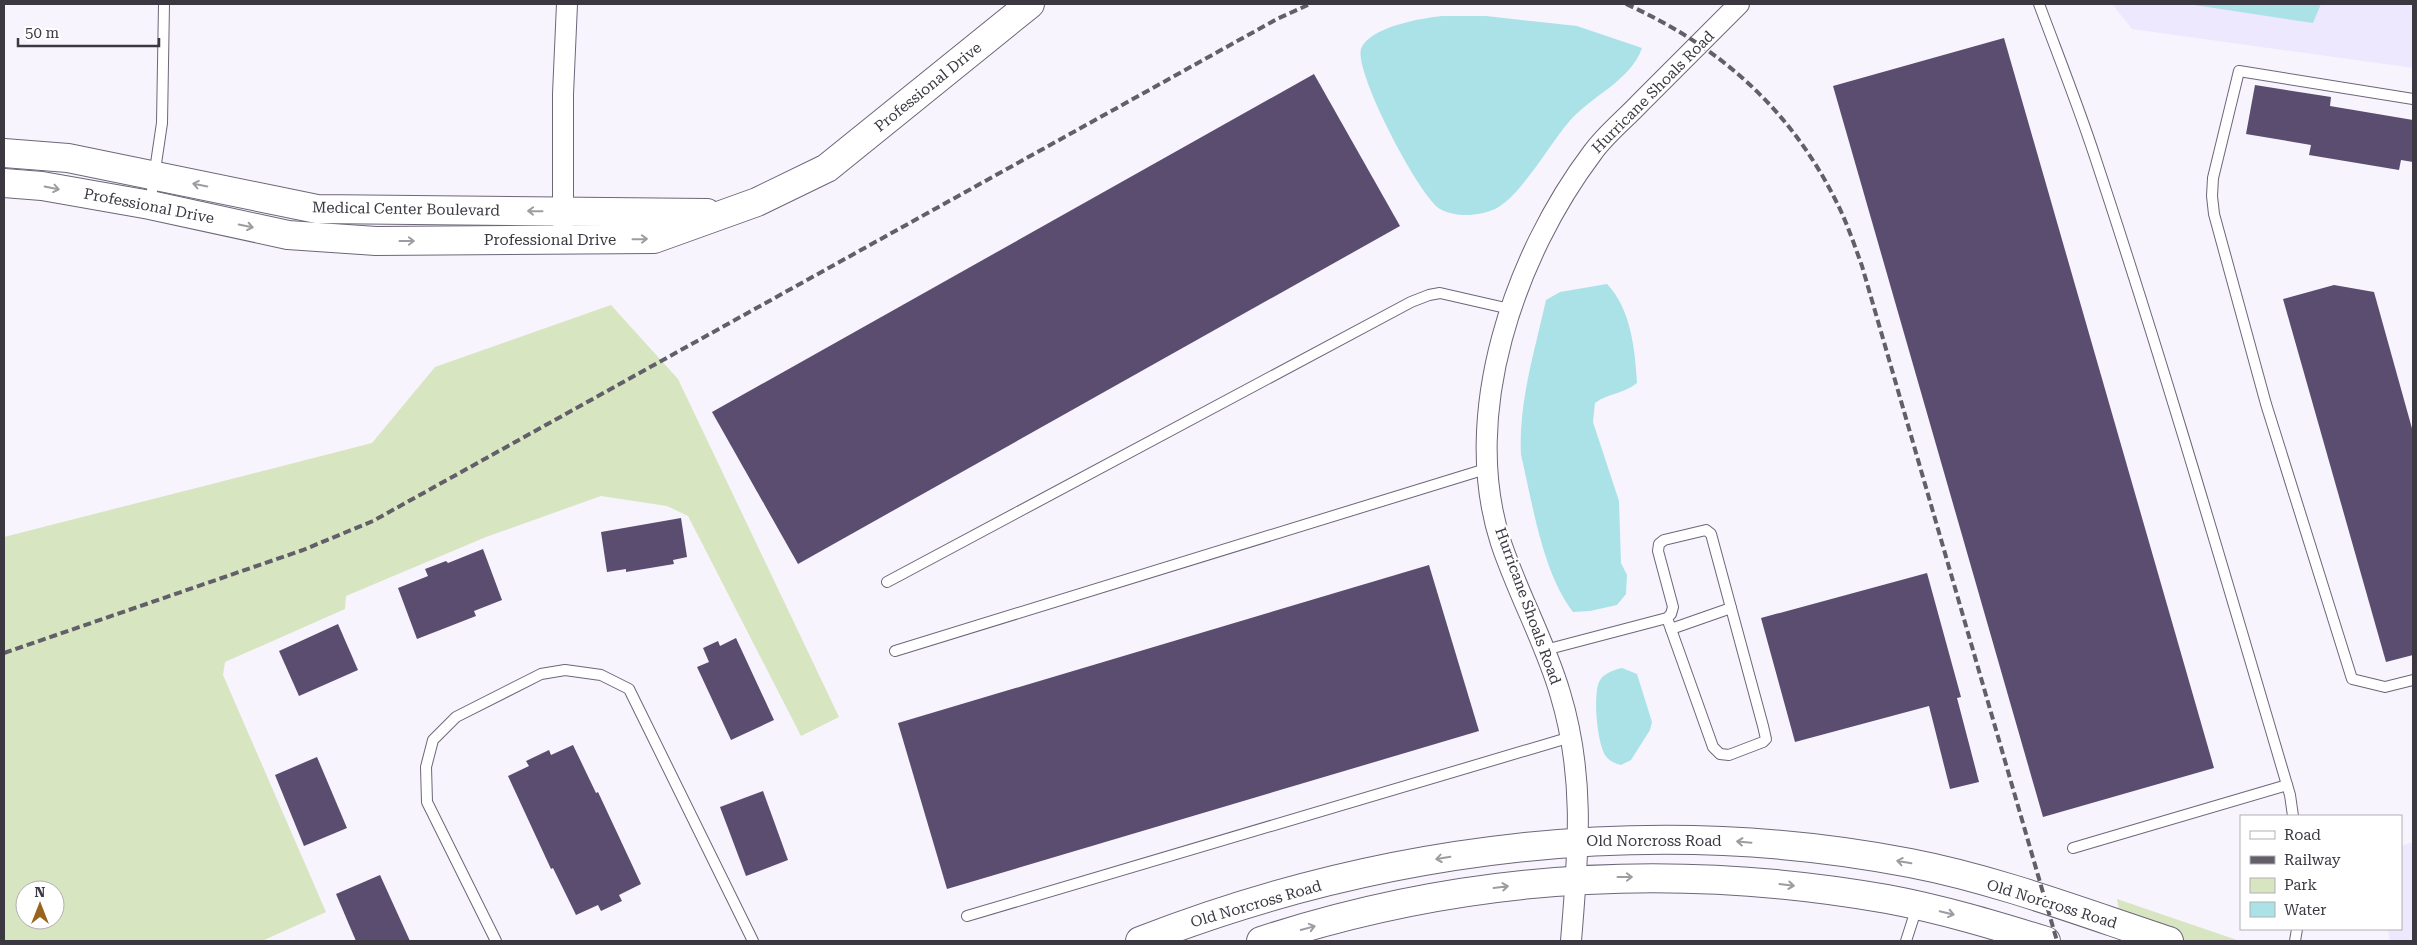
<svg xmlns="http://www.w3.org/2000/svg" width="2417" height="945" font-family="'Roboto Serif',serif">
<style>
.commercial{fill:#ede8fe}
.green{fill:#d8e5c1;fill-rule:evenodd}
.water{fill:#abe2e8}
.building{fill:#5b4d6f}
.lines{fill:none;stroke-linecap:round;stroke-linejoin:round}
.lane-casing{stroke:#6d6679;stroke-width:12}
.street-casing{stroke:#6d6679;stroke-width:22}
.secondary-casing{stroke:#6d6679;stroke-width:30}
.lane{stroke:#fff;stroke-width:10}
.street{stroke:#fff;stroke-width:20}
.secondary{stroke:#fff;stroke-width:28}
.rail{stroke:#625f68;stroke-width:4;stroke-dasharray:8 4;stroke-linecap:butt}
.oneway{stroke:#9d9ca0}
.labels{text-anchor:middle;stroke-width:5;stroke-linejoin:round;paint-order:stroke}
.street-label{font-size:15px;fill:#3b3841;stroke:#fff}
</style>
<rect width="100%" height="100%" fill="#f7f4fd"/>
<!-- commercial -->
<g class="commercial">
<path d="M2112 4H2413V68L2132 29Z"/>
<path d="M2413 842V941H2390L2388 929H2401V846Z"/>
</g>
<!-- green -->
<g class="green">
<path d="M611 305 678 379 839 717 801 736 688 516 667 506 601 496 486 537 346 596 345 609 225 662 223 675 326 912 262 941H4V537L372 443 435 367ZM25 890H55V920H25Z"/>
<path d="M2117 899 2240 941H2119L2123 935Z"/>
</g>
<!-- water -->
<g class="water">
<path d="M2188 4H2321L2313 23Z"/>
<path d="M1442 16H1486L1577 26 1642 48C1630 82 1590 96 1568 123 1550 144 1520 197 1495 209 1480 216 1456 218 1440 209 1419 196 1354 72 1361 49 1369 27 1422 18 1442 16Z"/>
<path d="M1607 284C1631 309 1635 349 1637 383 1624 394 1608 393 1595 403L1593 422 1619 501 1621 563 1627 575 1626 594 1617 605 1590 611 1573 612C1542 571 1533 505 1521 455 1518 404 1535 350 1546 300L1560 292Z"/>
<path d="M1622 668 1637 674 1652 722 1650 730 1631 760 1621 765C1614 763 1609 761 1605 755 1597 742 1593 696 1599 682 1603 673 1614 670 1622 668Z"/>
</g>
<!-- building -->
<g class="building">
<path d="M2004 38 2214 768 2043 817 1833 86Z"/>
<path d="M1314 74 1400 226 798 564 712 412Z"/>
<path d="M2255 85 2331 97 2330 106 2413 120V162L2401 160 2399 170 2309 155 2311 145 2246 134Z"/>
<path d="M2334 285 2374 292 2413 432V655L2386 662 2283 299Z"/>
<path d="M681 518 687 557 673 560 674 564 626 572V569L607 572 601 532Z"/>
<path d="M483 549 502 600 474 611 476 616 417 639 398 588 428 576 425 569 446 561 448 563Z"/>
<path d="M1429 565 1479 731 947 889 898 723Z"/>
<path d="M1927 573 1961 697 1957 698 1979 782 1950 789 1929 706 1795 742 1761 618Z"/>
<path d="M338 624 358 670 299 696 279 651Z"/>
<path d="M736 638 774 720 731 740 697 667 709 662 703 648 718 641 720 646Z"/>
<path d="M573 745 596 793 598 792 641 884 619 895 622 901 601 911 598 905 576 915 553 868 551 869 508 776 529 766 526 761 549 750 551 755Z"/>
<path d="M317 757 347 828 304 846 275 775Z"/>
<path d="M763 791 788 860 746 876 720 807Z"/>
<path d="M380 875 410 941H356L336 894Z"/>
</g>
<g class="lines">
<!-- lane casing -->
<g class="lane-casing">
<g id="lane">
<path d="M2039 4C2058 55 2078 105 2095 157 2165 368 2227 582 2290 795L2293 816"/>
<path d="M2413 99 2239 71 2213 178 2212 196 2214 214 2266 404 2352 679 2385 687 2413 680"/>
<path d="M150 204 162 123 164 4"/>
<path d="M887 582 1411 302 1429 295 1440 293 1510 309"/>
<path d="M1671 629 1731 608"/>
<path d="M1545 650 1667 618 1671 614 1673 607 1658 551 1659 544 1664 540 1706 530 1711 534 1763 726 1766 739 1763 742 1729 755 1720 754 1713 747 1667 618"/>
<path d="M895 651 1489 468"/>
<path d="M2073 848 2287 785"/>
<path d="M967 916 1571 737"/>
<path d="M496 941 427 802 426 767 433 740 456 717 541 674 565 670 601 675 629 689 753 941"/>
<path d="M1906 941 1917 907"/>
<path d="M2295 941 2297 929"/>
</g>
</g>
<!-- street casing -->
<g class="street-casing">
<g id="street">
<path d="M563 224V94L567 4"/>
<path d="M1571 941C1578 855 1586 778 1560 693 1545 642 1518 594 1501 543 1459 415 1515 255 1593 152 1606 134 1625 119 1640 103 1673 70 1706 37 1739 4"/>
</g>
</g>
<!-- secondary casing -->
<g class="secondary-casing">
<g id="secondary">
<path d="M4 153 68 158 317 209 707 213"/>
<path d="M4 183 42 186 150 205 288 235 376 241 654 239 757 202 827 168 1030 4"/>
<path d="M1140 941C1384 846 1651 813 1910 863 1998 880 2084 913 2169 941"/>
<path d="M1261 941C1465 874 1676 862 1887 899 1941 909 1994 925 2046 941"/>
</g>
</g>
<!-- lane -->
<use href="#lane" class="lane"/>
<!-- street -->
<use href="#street" class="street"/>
<!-- secondary -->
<use href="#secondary" class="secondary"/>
<!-- rail -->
<g class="rail">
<path d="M1626 4C1719 46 1789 108 1835 199 1846 220 1854 244 1862 266L2057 941"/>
<path d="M4 653 303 550 373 521 1277 19 1310 4"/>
</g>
</g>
<!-- one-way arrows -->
<defs><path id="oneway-shaft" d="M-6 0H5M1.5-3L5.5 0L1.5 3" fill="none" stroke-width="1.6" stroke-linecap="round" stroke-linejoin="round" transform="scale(1.25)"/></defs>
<g class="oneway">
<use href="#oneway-shaft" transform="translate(200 185) rotate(-169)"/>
<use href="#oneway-shaft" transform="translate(52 188) rotate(11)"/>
<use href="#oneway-shaft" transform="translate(535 211) rotate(-179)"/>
<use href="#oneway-shaft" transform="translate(246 226) rotate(12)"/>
<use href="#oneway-shaft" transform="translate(640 239) rotate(-1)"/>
<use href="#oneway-shaft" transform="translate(407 241)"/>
<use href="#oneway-shaft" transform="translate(1744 842) rotate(-175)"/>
<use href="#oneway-shaft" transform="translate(1443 858) rotate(171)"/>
<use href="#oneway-shaft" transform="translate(1904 862) rotate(-170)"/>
<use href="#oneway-shaft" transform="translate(1625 877)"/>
<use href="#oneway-shaft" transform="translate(1787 885) rotate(7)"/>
<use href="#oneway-shaft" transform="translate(1501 887) rotate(-7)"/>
<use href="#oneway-shaft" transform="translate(1947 913) rotate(13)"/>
<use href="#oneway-shaft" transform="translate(1308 928) rotate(-15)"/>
</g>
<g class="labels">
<!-- street labels -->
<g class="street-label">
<text transform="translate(928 87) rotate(-39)" y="5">Professional Drive</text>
<text transform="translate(1653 92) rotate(-45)" y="5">Hurricane Shoals Road</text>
<text transform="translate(149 206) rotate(11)" y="5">Professional Drive</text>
<text transform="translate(406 209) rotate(1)" y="5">Medical Center Boulevard</text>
<text x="550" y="245">Professional Drive</text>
<text transform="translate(1528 606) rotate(70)" y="5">Hurricane Shoals Road</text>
<text x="1654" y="846">Old Norcross Road</text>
<text transform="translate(1256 904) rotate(-16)" y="5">Old Norcross Road</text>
<text transform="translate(2052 904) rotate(17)" y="5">Old Norcross Road</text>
</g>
</g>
<!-- border -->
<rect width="2417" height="945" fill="none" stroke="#3b3841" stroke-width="10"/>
<!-- legend -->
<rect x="2240" y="815" width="162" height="115" fill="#ffffff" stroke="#b1afb3"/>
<rect x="2250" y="831" width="25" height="8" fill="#ffffff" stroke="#b1afb3"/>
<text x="2284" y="840" font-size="15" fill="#3b3841">Road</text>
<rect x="2250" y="856" width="25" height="8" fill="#625f68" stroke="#b1afb3"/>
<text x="2284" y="865" font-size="15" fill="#3b3841">Railway</text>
<rect x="2250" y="878" width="25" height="15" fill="#d8e5c1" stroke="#b1afb3"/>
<text x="2284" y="890" font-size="15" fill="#3b3841">Park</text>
<rect x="2250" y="902" width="25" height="15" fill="#abe2e8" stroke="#b1afb3"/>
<text x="2284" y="915" font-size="15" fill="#3b3841">Water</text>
<!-- north arrow -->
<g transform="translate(40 905)"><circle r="24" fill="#ffffff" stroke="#b1afb3"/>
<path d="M0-4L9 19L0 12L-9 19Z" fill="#99651c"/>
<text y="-8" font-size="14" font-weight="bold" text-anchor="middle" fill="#3b3841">N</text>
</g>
<!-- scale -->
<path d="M18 38v8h141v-8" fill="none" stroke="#3b3841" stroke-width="2.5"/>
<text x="25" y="38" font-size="15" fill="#3b3841" stroke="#ffffff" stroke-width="4" paint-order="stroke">50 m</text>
</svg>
